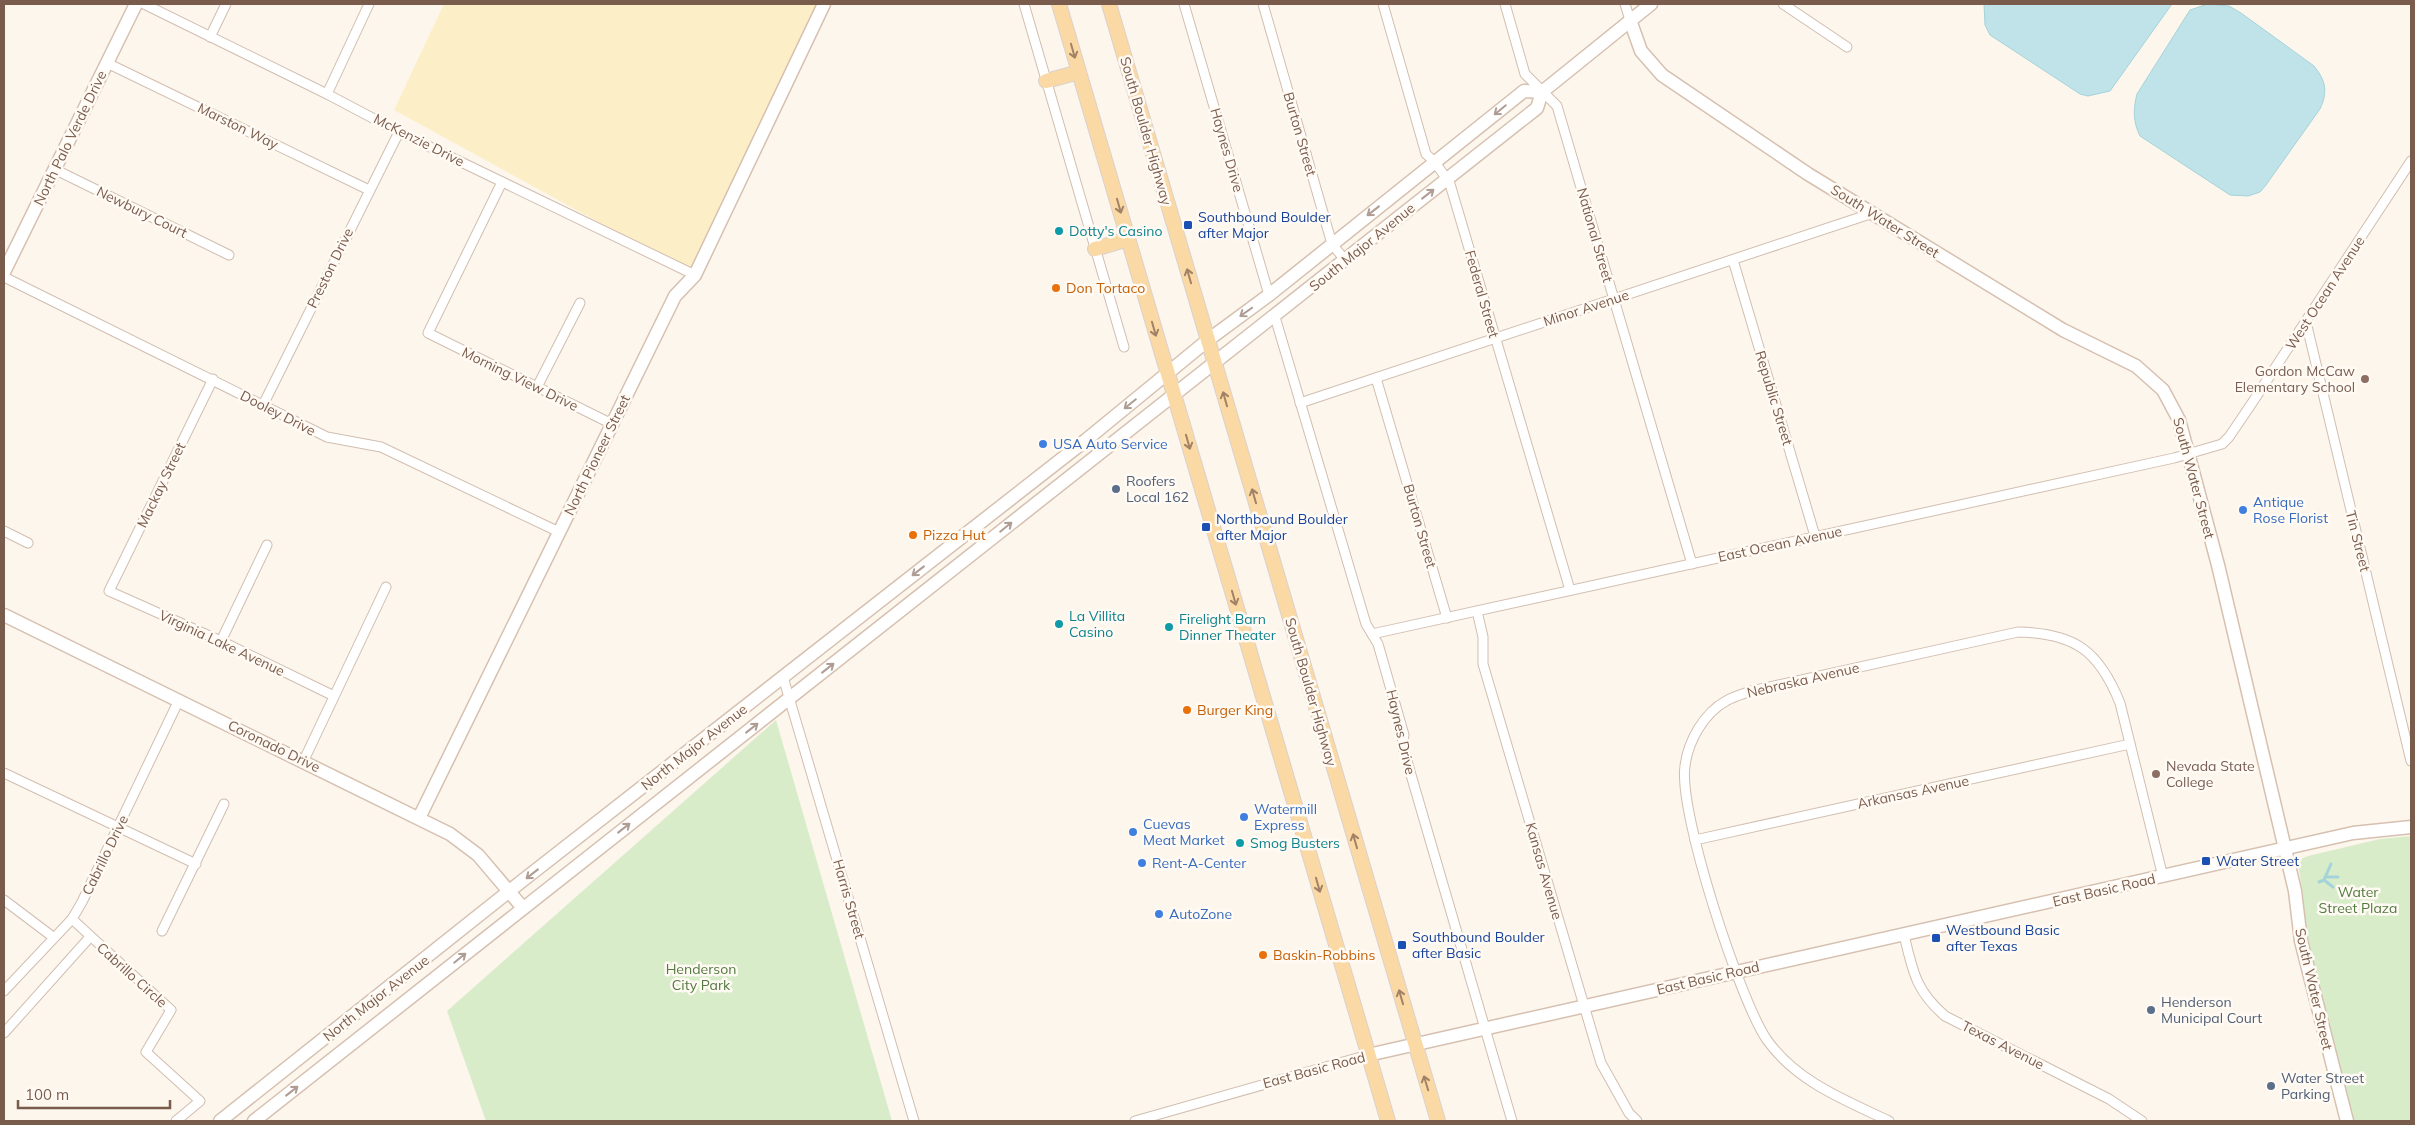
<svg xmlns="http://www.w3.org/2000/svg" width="2415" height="1125" font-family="Mulish,sans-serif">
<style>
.green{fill:#d8ecc9}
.sand{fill:#fcefc7}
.water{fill:#bfe3e8;stroke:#a5d3da}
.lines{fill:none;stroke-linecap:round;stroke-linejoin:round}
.stream{stroke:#a5d3da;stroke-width:3}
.street-casing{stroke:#d1beb0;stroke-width:11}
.secondary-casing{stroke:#d6c0b0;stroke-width:15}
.primary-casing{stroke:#dad1cd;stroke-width:16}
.street{stroke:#fff;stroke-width:9}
.secondary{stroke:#fff;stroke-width:12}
.primary{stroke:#fbd9a5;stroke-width:14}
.oneway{stroke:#a18267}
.oneway2{stroke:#af9d94}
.transit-dot{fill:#1a4fb4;stroke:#fffaf3;stroke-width:2}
.culture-dot{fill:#0f9aa8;stroke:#fffaf3;stroke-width:2}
.food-dot{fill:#e8710a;stroke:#fffaf3;stroke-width:2}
.education-dot{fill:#8d6e63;stroke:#fffaf3;stroke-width:2}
.shop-dot{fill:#3f7fe0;stroke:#fffaf3;stroke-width:2}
.service-dot{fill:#5c6f8a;stroke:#fffaf3;stroke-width:2}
.labels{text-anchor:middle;stroke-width:5;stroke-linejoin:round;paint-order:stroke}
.street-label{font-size:14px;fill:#7a5c4d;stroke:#fffaf3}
.transit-label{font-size:14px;fill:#164399;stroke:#fffaf3;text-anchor:start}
.culture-label{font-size:14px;fill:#0d838f;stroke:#fffaf3;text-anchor:start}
.food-label{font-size:14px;fill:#c56008;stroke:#fffaf3;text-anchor:start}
.education-label{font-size:14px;fill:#785e54;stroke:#fffaf3;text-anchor:end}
.shop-label{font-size:14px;fill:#366cbe;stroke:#fffaf3;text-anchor:start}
.service-label{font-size:14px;fill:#4e5e75;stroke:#fffaf3;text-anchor:start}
.park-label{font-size:14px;fill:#537a41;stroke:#fffaf3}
</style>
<rect width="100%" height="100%" fill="#fdf6ec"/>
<!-- green -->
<g class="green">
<path d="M776 720 892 1121H486L447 1011Z"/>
<path d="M2411 836V1121H2354L2349 1110 2305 932 2303 894 2298 865 2301 859 2308 856 2380 839Z"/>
</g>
<!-- sand -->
<path class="sand" d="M444 4H824L695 275 394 110Z"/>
<!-- water -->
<g class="water">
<path d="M1984 4H2172L2110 91 2088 96 2080 94 1990 35 1985 25Z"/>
<path d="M2208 4 2229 6 2241 13 2314 66C2326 81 2328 92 2320 109L2266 185 2260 192 2248 196 2230 195 2140 136C2133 122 2133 109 2137 94L2190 10Z"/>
</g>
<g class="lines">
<!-- stream -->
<g class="stream">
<path d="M2325 877H2338"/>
<path d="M2324 880 2333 887"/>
<path d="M2319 882 2324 880 2331 864"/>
</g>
<!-- street casing -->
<g class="street-casing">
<g id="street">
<path d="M144 4 327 94 399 132 695 275"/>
<path d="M1024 4 1124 347"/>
<path d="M1184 4 1269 295"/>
<path d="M1263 4 1332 244 1345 260"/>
<path d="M1383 4 1426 154 1435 162 1450 184 1570 590"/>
<path d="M1505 4 1525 74 1557 106 1692 564"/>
<path d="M1625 4 1630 20"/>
<path d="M1783 4 1847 47"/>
<path d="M210 37 226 4"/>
<path d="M107 63 369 190"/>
<path d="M327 94 369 4"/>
<path d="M54 169 229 255"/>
<path d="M502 182 428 333 612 424"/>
<path d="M1733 260 1815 536"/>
<path d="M4 277 327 437 381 447 559 532"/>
<path d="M1275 317 1366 624 1378 644 1404 735 1402 744 1512 1121"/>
<path d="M2306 322 2411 761"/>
<path d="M1376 378 1447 618"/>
<path d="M213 379 109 591 221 641 334 696"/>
<path d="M537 387 580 303"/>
<path d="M1300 403 1873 213"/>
<path d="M263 405 399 132"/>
<path d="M4 531 28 543"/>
<path d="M1477 611 1483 637V664L1601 1063 1629 1113 1637 1121"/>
<path d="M1372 634 2174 458 2222 444 2229 437 2252 403 2411 161"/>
<path d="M221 641 267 545"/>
<path d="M783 677 914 1121"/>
<path d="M304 760 386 587"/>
<path d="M4 773 196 864"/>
<path d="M1695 840 2130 744"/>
<path d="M4 900 53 937"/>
<path d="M72 919 171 1010 146 1052 200 1101 176 1121"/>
<path d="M162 931 224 804"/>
<path d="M1904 935C1913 971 1915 990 1945 1016L2109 1099 2142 1121"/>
<path d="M4 991 72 919 82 902 179 700"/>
<path d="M4 1033 90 937"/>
<path d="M1135 1121 1368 1055"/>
<path d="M1889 1121C1845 1100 1797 1082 1767 1040 1740 1001 1678 812 1685 766 1688 741 1704 713 1726 701 1734 696 1743 694 1751 691L2018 632C2075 633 2099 651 2120 703L2163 877"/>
</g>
</g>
<!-- secondary casing -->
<g class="secondary-casing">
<g id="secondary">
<path d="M1630 20 1641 51 1662 75 1808 174 2063 330 2136 366 2163 390 2179 420 2185 442 2218 565 2295 891 2301 941 2347 1121"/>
<path d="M4 272 136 4"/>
<path d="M4 615 450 834 478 855 523 908"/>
<path d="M419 818 675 296 695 275 824 4"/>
<path d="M1368 1055 2353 833 2411 827"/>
<path d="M220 1121 522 881 1086 440 1208 340 1269 295 1524 91 1542 92"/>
<path d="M254 1121 1537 108 1542 92 1651 4"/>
</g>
</g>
<!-- primary casing -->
<g class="primary-casing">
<g id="primary">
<path d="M1059 4 1388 1121"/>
<path d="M1109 4 1438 1121"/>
<path d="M1046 81 1079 72"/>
<path d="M1095 249 1128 239"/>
</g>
</g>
<!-- street -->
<use href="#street" class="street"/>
<!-- secondary -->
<use href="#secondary" class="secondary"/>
<!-- primary -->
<use href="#primary" class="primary"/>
</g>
<!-- one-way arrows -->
<defs><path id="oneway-shaft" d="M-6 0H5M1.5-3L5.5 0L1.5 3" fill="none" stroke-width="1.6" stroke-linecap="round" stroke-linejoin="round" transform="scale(1.25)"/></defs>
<g class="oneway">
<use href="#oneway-shaft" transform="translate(1073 51) rotate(74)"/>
<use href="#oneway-shaft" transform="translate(1119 206) rotate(74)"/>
<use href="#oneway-shaft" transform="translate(1189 276) rotate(-106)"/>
<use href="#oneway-shaft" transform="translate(1154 329) rotate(74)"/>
<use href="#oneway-shaft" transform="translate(1225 399) rotate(-106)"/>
<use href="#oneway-shaft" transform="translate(1188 442) rotate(74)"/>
<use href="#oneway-shaft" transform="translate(1254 496) rotate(-106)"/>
<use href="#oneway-shaft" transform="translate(1234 598) rotate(74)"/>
<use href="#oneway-shaft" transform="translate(1355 841) rotate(-106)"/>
<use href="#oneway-shaft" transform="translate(1318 885) rotate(74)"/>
<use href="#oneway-shaft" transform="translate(1401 997) rotate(-106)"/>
<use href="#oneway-shaft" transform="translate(1426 1083) rotate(-107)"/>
</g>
<g class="oneway2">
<use href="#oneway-shaft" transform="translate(1500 110) rotate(141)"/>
<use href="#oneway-shaft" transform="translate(1428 194) rotate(-38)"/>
<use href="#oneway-shaft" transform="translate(1373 211) rotate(142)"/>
<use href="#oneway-shaft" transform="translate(1246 312) rotate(145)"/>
<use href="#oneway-shaft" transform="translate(1130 404) rotate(141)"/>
<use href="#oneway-shaft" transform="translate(1006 527) rotate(-39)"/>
<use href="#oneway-shaft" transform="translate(918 571) rotate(142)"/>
<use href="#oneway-shaft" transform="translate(828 668) rotate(-38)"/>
<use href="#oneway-shaft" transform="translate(752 728) rotate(-38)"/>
<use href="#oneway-shaft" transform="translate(624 828) rotate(-38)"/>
<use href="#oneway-shaft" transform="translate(532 874) rotate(142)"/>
<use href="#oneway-shaft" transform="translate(460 958) rotate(-39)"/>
<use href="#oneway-shaft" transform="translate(292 1091) rotate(-38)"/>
</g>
<!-- markers -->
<g class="transit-dot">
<rect x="1183" y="220" width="10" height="10" rx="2.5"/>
<rect x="1201" y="522" width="10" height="10" rx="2.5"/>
<rect x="2201" y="856" width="10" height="10" rx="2.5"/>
<rect x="1931" y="933" width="10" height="10" rx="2.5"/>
<rect x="1397" y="940" width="10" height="10" rx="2.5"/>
</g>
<g class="culture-dot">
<circle cx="1059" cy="231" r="5"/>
<circle cx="1059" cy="624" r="5"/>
<circle cx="1169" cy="627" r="5"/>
<circle cx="1240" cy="843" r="5"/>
</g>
<g class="food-dot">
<circle cx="1056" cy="288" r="5"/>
<circle cx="913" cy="535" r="5"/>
<circle cx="1187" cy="710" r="5"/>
<circle cx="1263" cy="955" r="5"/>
</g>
<g class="education-dot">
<circle cx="2365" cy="379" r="5"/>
<circle cx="2156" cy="774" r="5"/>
</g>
<g class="shop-dot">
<circle cx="1043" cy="444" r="5"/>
<circle cx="2243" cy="510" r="5"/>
<circle cx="1244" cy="817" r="5"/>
<circle cx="1133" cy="832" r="5"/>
<circle cx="1142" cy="863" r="5"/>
<circle cx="1159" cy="914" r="5"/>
</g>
<g class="service-dot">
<circle cx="1116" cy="489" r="5"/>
<circle cx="2151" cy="1010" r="5"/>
<circle cx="2271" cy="1086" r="5"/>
</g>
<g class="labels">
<!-- street labels -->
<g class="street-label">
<text transform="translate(238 126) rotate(26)" y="5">Marston Way</text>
<text transform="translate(1146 131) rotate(74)" y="5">South Boulder Highway</text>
<text transform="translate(1300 134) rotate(74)" y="5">Burton Street</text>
<text transform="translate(70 138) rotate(-64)" y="5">North Palo Verde Drive</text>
<text transform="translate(419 140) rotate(27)" y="5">McKenzie Drive</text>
<text transform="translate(1227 150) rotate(74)" y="5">Haynes Drive</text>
<text transform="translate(142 212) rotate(26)" y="5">Newbury Court</text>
<text transform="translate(1885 221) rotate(32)" y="5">South Water Street</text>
<text transform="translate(1595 235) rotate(74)" y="5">National Street</text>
<text transform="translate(1362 247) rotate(-39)" y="5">South Major Avenue</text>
<text transform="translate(330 268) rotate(-64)" y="5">Preston Drive</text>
<text transform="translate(2325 293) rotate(-57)" y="5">West Ocean Avenue</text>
<text transform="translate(1482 294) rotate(74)" y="5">Federal Street</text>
<text transform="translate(1586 308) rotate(-18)" y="5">Minor Avenue</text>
<text transform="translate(520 379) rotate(26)" y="5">Morning View Drive</text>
<text transform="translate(1774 398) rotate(73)" y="5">Republic Street</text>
<text transform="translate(278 413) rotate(27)" y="5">Dooley Drive</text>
<text transform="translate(597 455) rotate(-64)" y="5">North Pioneer Street</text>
<text transform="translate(2194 478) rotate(75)" y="5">South Water Street</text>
<text transform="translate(161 485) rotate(-64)" y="5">Mackay Street</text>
<text transform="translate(1420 526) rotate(74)" y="5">Burton Street</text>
<text transform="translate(2358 541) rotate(76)" y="5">Tin Street</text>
<text transform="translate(1780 544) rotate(-12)" y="5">East Ocean Avenue</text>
<text transform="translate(222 643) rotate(25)" y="5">Virginia Lake Avenue</text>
<text transform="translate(1803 680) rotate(-13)" y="5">Nebraska Avenue</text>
<text transform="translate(1311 692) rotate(74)" y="5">South Boulder Highway</text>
<text transform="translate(1401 732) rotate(77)" y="5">Haynes Drive</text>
<text transform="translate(274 746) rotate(26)" y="5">Coronado Drive</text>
<text transform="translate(694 747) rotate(-38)" y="5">North Major Avenue</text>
<text transform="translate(1913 792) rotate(-12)" y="5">Arkansas Avenue</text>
<text transform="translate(105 855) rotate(-64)" y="5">Cabrillo Drive</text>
<text transform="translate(1544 871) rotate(74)" y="5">Kansas Avenue</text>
<text transform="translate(2104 890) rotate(-13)" y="5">East Basic Road</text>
<text transform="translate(849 899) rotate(74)" y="5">Harris Street</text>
<text transform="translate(132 975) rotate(42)" y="5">Cabrillo Circle</text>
<text transform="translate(1708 978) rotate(-13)" y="5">East Basic Road</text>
<text transform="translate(2314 989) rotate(77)" y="5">South Water Street</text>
<text transform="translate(376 998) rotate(-38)" y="5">North Major Avenue</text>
<text transform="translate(2003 1045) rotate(27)" y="5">Texas Avenue</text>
<text transform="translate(1314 1070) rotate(-15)" y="5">East Basic Road</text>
</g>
<!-- transit labels -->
<g class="transit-label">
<text x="1198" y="222">Southbound Boulder<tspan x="1198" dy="16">after Major</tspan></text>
<text x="1216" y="524">Northbound Boulder<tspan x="1216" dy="16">after Major</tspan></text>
<text x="2216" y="866">Water Street</text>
<text x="1946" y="935">Westbound Basic<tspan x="1946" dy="16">after Texas</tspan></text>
<text x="1412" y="942">Southbound Boulder<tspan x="1412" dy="16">after Basic</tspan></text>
</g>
<!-- culture labels -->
<g class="culture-label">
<text x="1069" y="236">Dotty's Casino</text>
<text x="1069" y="621">La Villita<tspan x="1069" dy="16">Casino</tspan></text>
<text x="1179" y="624">Firelight Barn<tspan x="1179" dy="16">Dinner Theater</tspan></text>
<text x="1250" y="848">Smog Busters</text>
</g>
<!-- food labels -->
<g class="food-label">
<text x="1066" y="293">Don Tortaco</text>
<text x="923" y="540">Pizza Hut</text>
<text x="1197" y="715">Burger King</text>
<text x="1273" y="960">Baskin-Robbins</text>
</g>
<!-- education labels -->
<g class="education-label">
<text x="2355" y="376">Gordon McCaw<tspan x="2355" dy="16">Elementary School</tspan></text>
<text x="2166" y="771" text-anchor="start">Nevada State<tspan x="2166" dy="16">College</tspan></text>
</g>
<!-- shop labels -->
<g class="shop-label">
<text x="1053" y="449">USA Auto Service</text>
<text x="2253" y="507">Antique<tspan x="2253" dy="16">Rose Florist</tspan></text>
<text x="1254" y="814">Watermill<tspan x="1254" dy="16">Express</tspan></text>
<text x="1143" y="829">Cuevas<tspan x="1143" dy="16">Meat Market</tspan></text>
<text x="1152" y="868">Rent-A-Center</text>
<text x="1169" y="919">AutoZone</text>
</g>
<!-- service labels -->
<g class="service-label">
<text x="1126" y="486">Roofers<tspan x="1126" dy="16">Local 162</tspan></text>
<text x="2161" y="1007">Henderson<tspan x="2161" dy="16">Municipal Court</tspan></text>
<text x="2281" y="1083">Water Street<tspan x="2281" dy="16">Parking</tspan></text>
</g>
<!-- park labels -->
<g class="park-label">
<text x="2358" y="897">Water<tspan x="2358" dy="16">Street Plaza</tspan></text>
<text x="701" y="974">Henderson<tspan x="701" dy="16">City Park</tspan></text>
</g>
</g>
<!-- border -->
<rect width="2415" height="1125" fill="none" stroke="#7a5c4d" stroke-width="10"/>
<!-- scale -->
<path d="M18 1100v8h152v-8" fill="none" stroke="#7a5c4d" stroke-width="2.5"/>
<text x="25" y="1100" font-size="15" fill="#7a5c4d" stroke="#fffaf3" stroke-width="4" paint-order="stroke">100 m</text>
</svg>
